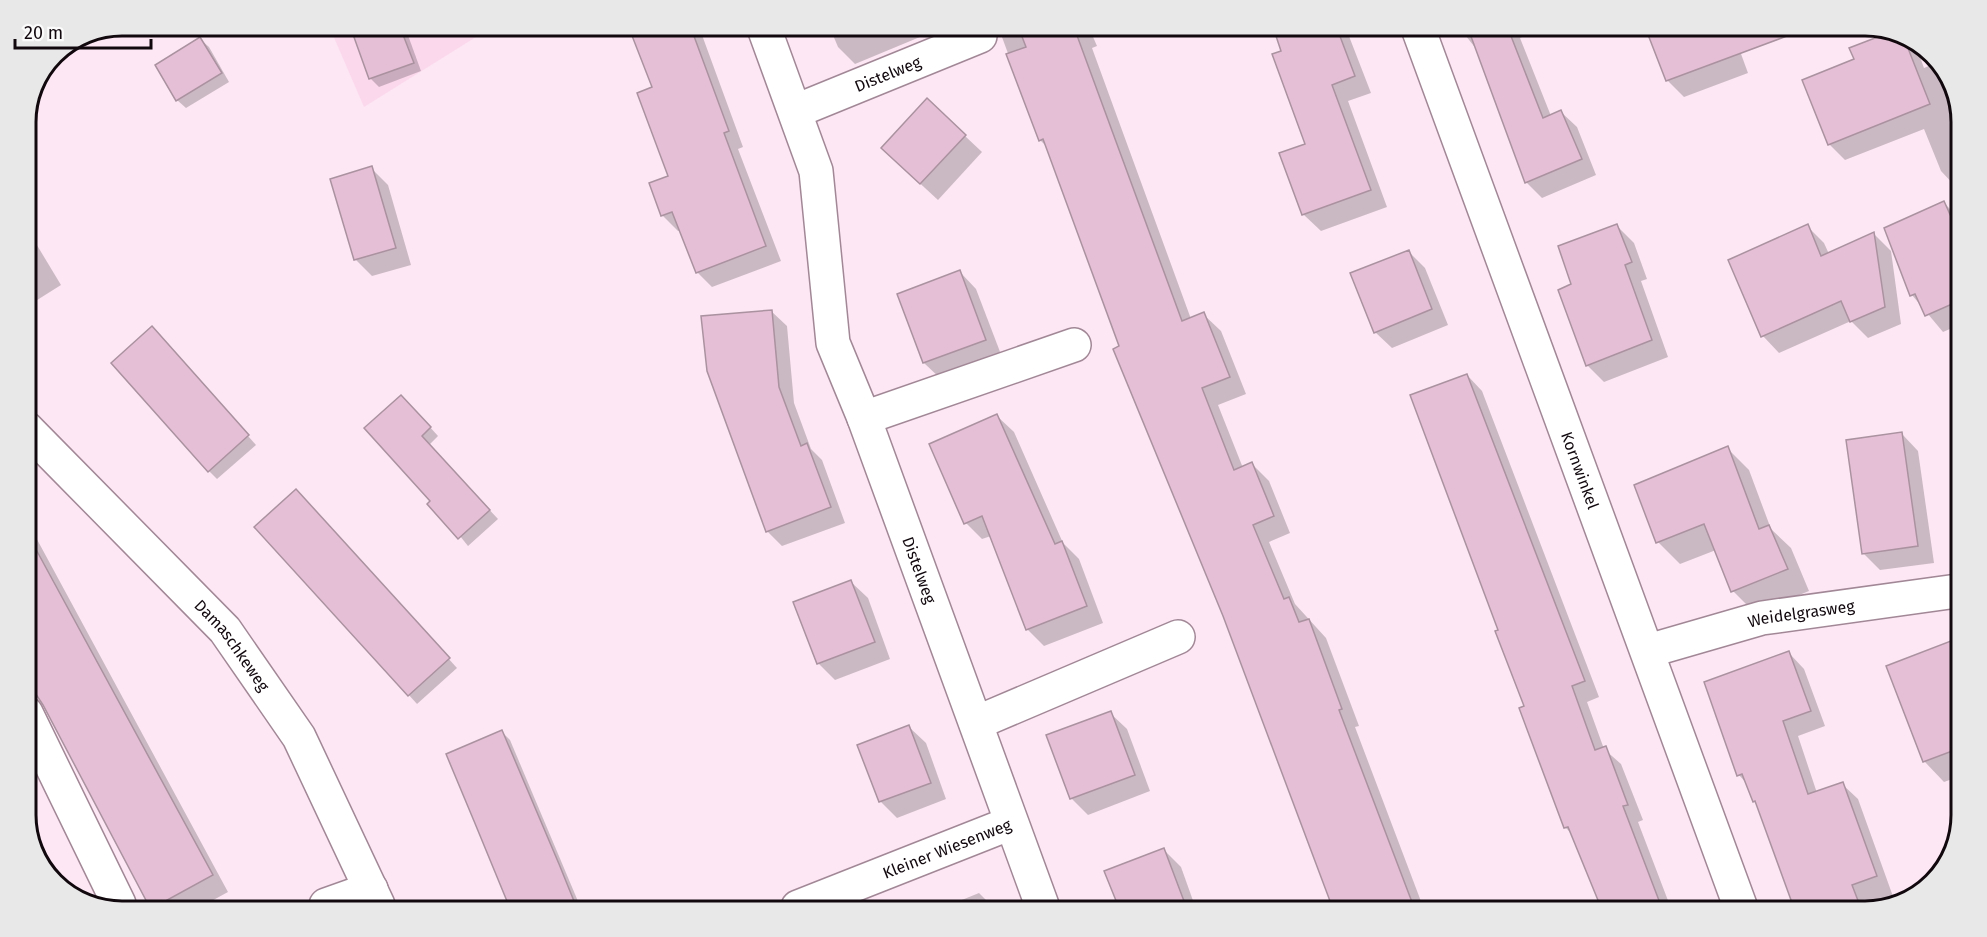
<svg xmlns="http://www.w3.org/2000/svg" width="1987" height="937" font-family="'Fira Sans',sans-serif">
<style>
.built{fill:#fcd8ed}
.shadow{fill:#0003}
.building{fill:#e5bfd5;stroke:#ab92a0;stroke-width:1.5}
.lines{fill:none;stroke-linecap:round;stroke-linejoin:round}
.minor-casing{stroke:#a28897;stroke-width:36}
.minor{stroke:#fff;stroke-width:33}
.labels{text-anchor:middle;stroke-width:6;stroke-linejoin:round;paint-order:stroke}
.street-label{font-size:16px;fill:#11080e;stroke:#fbfbfb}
.rim{fill:none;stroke:#11080e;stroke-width:3}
</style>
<rect width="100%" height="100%" fill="#fde7f4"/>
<!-- built -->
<path class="built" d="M329 26 492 27 364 107Z"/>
<!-- shadow -->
<g class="shadow">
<path d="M351 26 405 27 421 71 379 87 370 78Z"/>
<path d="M631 28H706L708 33 702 35 743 147 738 149 781 261 712 287 697 272 681 230 678 231 662 215 670 177 654 88Z"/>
<path d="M830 28 917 29 920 37 855 64 838 47Z"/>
<path d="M999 29 1090 30 1097 46 1092 48 1191 319 1203 314 1221 331 1246 394 1218 405 1243 468 1252 464 1269 481 1290 533 1269 542 1295 604 1326 638 1359 726 1355 727 1422 904 1428 901 1436 910 1335 909 1048 148 1040 140Z"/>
<path d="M1277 30 1347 31 1371 93 1348 101 1387 207 1321 231 1304 215 1281 154 1307 145Z"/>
<path d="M1462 31H1535L1520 38 1551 116 1561 112 1577 127 1596 175 1542 198 1526 182 1477 50Z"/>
<path d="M1649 32H1733L1748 73 1684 97 1667 80Z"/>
<path d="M1892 33H1902L1916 46 1924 68 1938 62 1945 68 1961 116V186L1957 188 1941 171 1924 129 1845 160 1829 144 1856 60 1851 49Z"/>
<path d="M200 39 209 47 229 82 186 108 177 100Z"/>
<path d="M965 136 982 152 938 200 899 164Z"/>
<path d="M371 168 388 185 411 265 372 276 356 260 332 180Z"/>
<path d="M1944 203 1960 219 1959 325 1943 332 1912 295Z"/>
<path d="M1617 226 1634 243 1647 279 1641 281 1668 357 1604 382 1587 365 1573 285Z"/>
<path d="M1807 226 1824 243 1829 254 1874 234 1891 251 1901 324 1868 338 1851 321 1779 353 1763 336Z"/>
<path d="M26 227 61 285 26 307Z"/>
<path d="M1409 252 1425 268 1448 325 1392 348 1375 332Z"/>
<path d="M960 272 976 289 1002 357 941 379 924 363Z"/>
<path d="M771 311 787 326 794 403 811 449 822 460 845 523 782 546 767 531Z"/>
<path d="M160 337 256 445 217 479 209 471Z"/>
<path d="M1467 375 1482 391 1599 697 1587 702 1604 749 1621 764 1643 820 1638 822 1672 911 1599 910 1596 905 1600 903 1573 835 1565 827 1500 630Z"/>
<path d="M410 405 438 436 429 445 498 519 468 546 432 501Z"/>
<path d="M997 416 1014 432 1063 543 1079 559 1103 623 1044 646 1027 629 991 536 982 539 966 523Z"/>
<path d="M1902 434 1918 451 1934 563 1880 570 1863 553Z"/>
<path d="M1727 448 1749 470 1771 529 1791 548 1809 591 1755 613 1733 591 1716 550 1680 564 1658 542Z"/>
<path d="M304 499 457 668 417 704 257 527Z"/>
<path d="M1957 511V530L1951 514Z"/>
<path d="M26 526 33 532 228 892 206 904H150L44 704 26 676Z"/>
<path d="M851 582 868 598 890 659 835 680 818 663Z"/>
<path d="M1950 643 1956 650 1955 778 1944 782 1924 761Z"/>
<path d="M1789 653 1804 669 1825 726 1798 736 1817 793 1842 784 1858 799 1895 902 1865 911H1798L1758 806 1748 785 1739 775 1706 683Z"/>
<path d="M1110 713 1127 729 1150 791 1088 815 1071 798Z"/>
<path d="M909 727 926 743 946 799 897 818 880 801Z"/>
<path d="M502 732 510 740 580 906H511Z"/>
<path d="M1164 850 1181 867 1196 909 1120 908 1106 872Z"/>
<path d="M979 893 994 908H942Z"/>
</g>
<!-- building -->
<g class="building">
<path d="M350 26 400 27 414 63 369 79Z"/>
<path d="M629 28H691L729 131 724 133 766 246 696 273 672 212 661 216 649 183 668 176 637 93 652 87Z"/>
<path d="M1019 29 1075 30 1182 321 1204 312 1230 377 1202 388 1234 470 1252 462 1274 516 1253 525 1284 599 1289 597 1299 622 1309 619 1342 709 1339 710 1415 910 1333 909 1223 616 1113 349 1119 346 1043 139 1039 141 1006 54 1026 47Z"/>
<path d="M1274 30 1338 31 1355 76 1332 85 1371 190 1302 215 1279 153 1305 144 1272 54 1281 51Z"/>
<path d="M1469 31H1509L1543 118 1561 110 1582 159 1525 183Z"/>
<path d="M1647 32 1787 33V36L1666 81Z"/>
<path d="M1888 33H1902L1930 104 1828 145 1802 80 1854 59 1849 48Z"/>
<path d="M200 37 222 73 176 101 155 65Z"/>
<path d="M927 98 966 135 920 184 881 148Z"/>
<path d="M372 166 396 248 354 260 330 179Z"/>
<path d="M1944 201 1960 237 1959 301 1925 316 1915 294 1910 296 1884 228Z"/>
<path d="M1617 224 1632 262 1625 265 1652 340 1586 366 1558 290 1571 284 1558 246Z"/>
<path d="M1808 224 1821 256 1874 232 1885 307 1850 322 1841 301 1761 337 1728 260Z"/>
<path d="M1409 250 1432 309 1374 333 1350 273Z"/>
<path d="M960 270 986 340 923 363 897 294Z"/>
<path d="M772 310 779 387 801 446 807 443 831 507 766 532 707 371 701 316Z"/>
<path d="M152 326 249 435 208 472 111 363Z"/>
<path d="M1467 374 1585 681 1572 686 1595 750 1606 746 1628 805 1623 806 1663 911 1602 910 1568 827 1564 828 1519 708 1524 706 1495 631 1498 630 1410 395Z"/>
<path d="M401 395 431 427 422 436 490 510 458 539 427 504 430 501 364 428Z"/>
<path d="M997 414 1055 544 1062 541 1087 606 1026 630 982 516 964 524 929 444Z"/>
<path d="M1902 432 1918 546 1862 554 1846 440Z"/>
<path d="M1728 446 1759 529 1769 525 1788 569 1731 592 1704 524 1656 543 1634 485Z"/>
<path d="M296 489 450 658 408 696 254 527Z"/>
<path d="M26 531 213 875 160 904H148L43 705 26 679Z"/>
<path d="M851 580 875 642 817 664 793 602Z"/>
<path d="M1956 639 1955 750 1923 762 1886 666Z"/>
<path d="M1789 651 1811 711 1783 721 1808 794 1843 782 1877 876 1852 885 1862 911H1795L1755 801 1753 802 1742 774 1737 776 1704 682Z"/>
<path d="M1111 711 1135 775 1070 799 1046 735Z"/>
<path d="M909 725 931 783 879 802 857 745Z"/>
<path d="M502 730 559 864 576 906H509L474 821 446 754Z"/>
<path d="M1164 848 1187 909 1119 908 1104 871Z"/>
</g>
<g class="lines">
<!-- minor casing -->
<g class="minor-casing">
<g id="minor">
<path id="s1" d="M764 28 816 171 833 343 864 418 1043 908"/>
<path id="s2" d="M1419 31 1742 911"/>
<path id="s3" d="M796 111 980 36"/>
<path d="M864 418 1074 345"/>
<path id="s4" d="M26 428 225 630 299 737 378 905"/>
<path id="s5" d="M1648 651 1762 618 1957 591"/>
<path d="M26 713 119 904"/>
<path d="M976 723 1178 637"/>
<path d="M326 905 371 889"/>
<path id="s6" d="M798 907 1011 823"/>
</g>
</g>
<!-- minor -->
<use href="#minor" class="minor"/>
</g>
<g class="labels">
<!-- street labels -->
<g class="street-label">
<text dy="6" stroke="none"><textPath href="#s3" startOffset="99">Distelweg</textPath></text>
<text dy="6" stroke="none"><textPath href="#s2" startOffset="468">Kornwinkel</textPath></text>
<text dy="6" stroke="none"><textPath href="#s1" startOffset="568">Distelweg</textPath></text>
<text dy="6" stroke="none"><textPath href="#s5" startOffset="158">Weidelgrasweg</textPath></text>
<text dy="6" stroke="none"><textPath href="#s4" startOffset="300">Damaschkeweg</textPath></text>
<text dy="6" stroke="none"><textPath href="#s6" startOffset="160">Kleiner Wiesenweg</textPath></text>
</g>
</g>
<!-- crop -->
<path d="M0 0H1987V937H0ZM122 36H1865A86 86 0 0 1 1951 122V815A86 86 0 0 1 1865 901H122A86 86 0 0 1 36 815V122A86 86 0 0 1 122 36Z" fill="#e8e8e8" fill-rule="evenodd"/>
<path class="rim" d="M122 36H1865A86 86 0 0 1 1951 122V815A86 86 0 0 1 1865 901H122A86 86 0 0 1 36 815V122A86 86 0 0 1 122 36Z"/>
<!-- scale -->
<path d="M15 39v9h136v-9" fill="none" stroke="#11080e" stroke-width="3"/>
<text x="24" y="39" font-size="18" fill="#11080e" stroke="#fbfbfb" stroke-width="4.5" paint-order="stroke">20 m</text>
</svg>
